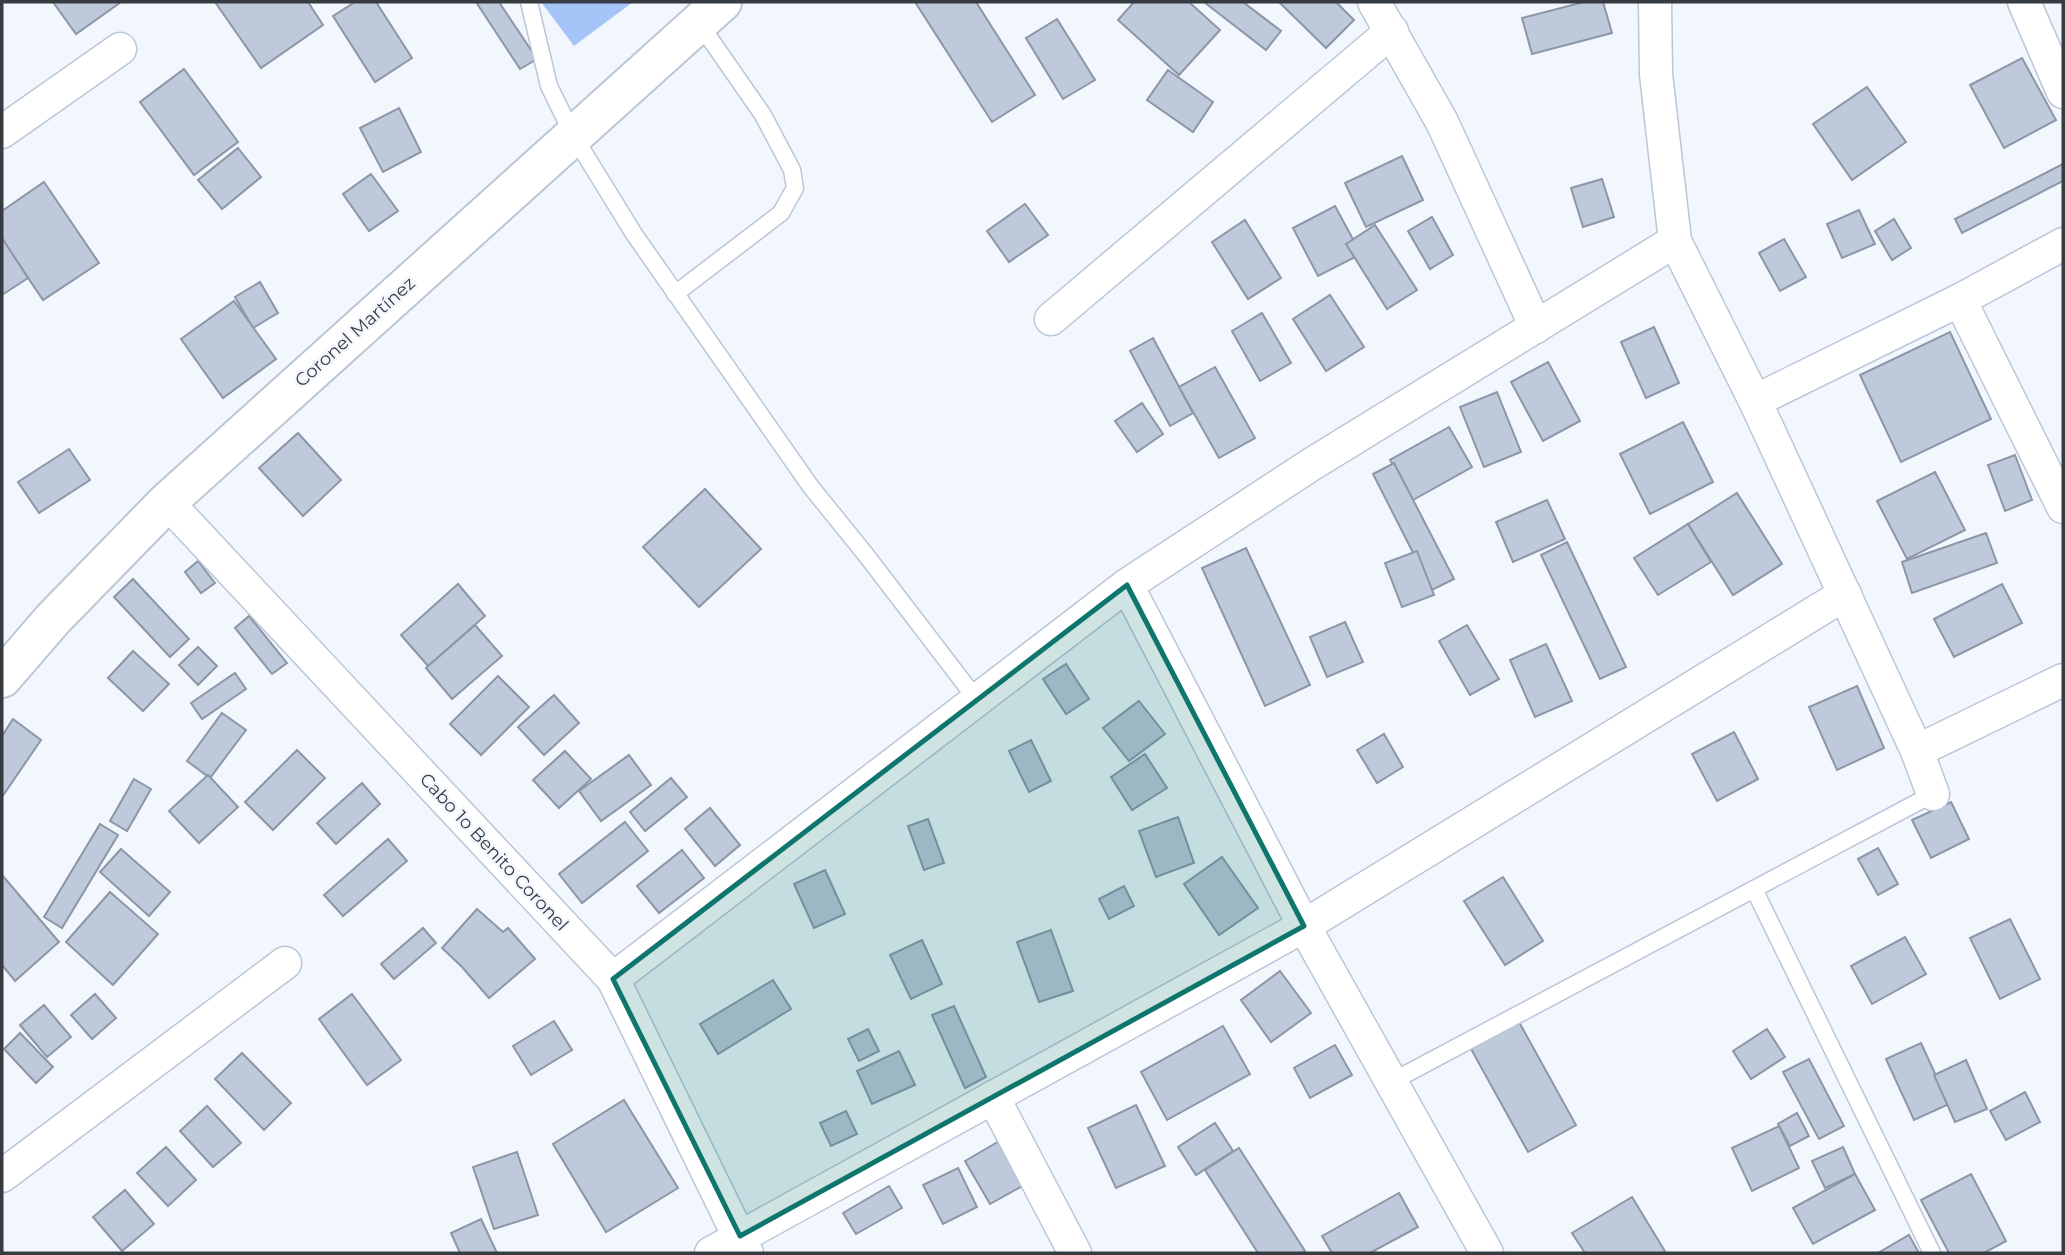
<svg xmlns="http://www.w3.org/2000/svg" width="2065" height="1255" font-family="Montserrat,sans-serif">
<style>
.green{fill:#a5c4f7}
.building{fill:#bec9db;stroke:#8c96a7;stroke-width:2}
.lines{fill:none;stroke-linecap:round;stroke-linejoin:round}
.service-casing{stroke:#bbc6d7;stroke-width:19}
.minor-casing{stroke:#bbc6d7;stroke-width:35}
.secondary-casing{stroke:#bbc6d7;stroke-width:42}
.service{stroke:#fff;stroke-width:16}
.minor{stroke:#fff;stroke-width:32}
.secondary{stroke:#fff;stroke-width:38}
.marked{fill:#0f766e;fill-opacity:0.2;stroke:#0f766e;stroke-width:5;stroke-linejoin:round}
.labels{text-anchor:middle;stroke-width:5;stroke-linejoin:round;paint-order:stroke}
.street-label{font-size:18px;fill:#373c43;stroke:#f2f7fe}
</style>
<rect width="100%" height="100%" fill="#f2f7fe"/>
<!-- green -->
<path class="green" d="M541 2H633L574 46Z"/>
<!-- building -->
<g class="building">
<path d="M53 2H121L76 34Z"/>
<path d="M215 2H308L323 25 261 68Z"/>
<path d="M355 2H376L412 58 375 82 333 16Z"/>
<path d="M476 2H499L537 59 520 69Z"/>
<path d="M915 2H976L1035 95 992 122Z"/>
<path d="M1134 2H1189L1220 30 1179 75 1118 20Z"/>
<path d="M1204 2H1243L1281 31 1266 50Z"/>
<path d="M1279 2H1336L1354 20 1326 48Z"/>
<path d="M1584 2H1603L1612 33 1532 54 1522 18Z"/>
<path d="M1057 19 1095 80 1063 99 1026 38Z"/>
<path d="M2022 58 2056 120 2004 148 1970 85Z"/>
<path d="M184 69 238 142 194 175 140 102Z"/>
<path d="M1168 70 1213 102 1193 132 1147 100Z"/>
<path d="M1867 87 1906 142 1852 180 1813 124Z"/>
<path d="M399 108 421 152 383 172 360 128Z"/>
<path d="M238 148 261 177 222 209 198 180Z"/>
<path d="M1402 156 1423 200 1366 227 1345 183Z"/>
<path d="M2063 164V181L1962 233 1955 219Z"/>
<path d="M371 174 398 211 369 231 343 194Z"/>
<path d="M1602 179 1614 217 1583 227 1571 188Z"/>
<path d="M44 182 99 263 43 300 2 239V211Z"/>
<path d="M1025 204 1048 235 1009 262 987 231Z"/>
<path d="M1335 206 1361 254 1318 276 1293 228Z"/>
<path d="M1859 210 1875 244 1842 258 1827 224Z"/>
<path d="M1432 217 1453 255 1430 269 1408 231Z"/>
<path d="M1894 219 1911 248 1892 260 1875 231Z"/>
<path d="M1245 220 1281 278 1248 299 1212 242Z"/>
<path d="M1375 225 1417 290 1387 309 1346 244Z"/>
<path d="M2 238 28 278 2 295Z"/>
<path d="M1784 239 1806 277 1780 291 1759 253Z"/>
<path d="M260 282 278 313 253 328 235 297Z"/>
<path d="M1330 295 1364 347 1326 371 1293 319Z"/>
<path d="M234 301 276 359 223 398 181 339Z"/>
<path d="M1262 313 1291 363 1260 381 1232 331Z"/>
<path d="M1654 327 1679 383 1646 398 1621 342Z"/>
<path d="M1950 332 1991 419 1901 462 1860 375Z"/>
<path d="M1153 338 1193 413 1170 426 1130 351Z"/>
<path d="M1548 362 1580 421 1543 441 1511 382Z"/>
<path d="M1215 367 1255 438 1219 458 1179 387Z"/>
<path d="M1497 392 1521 452 1484 467 1460 407Z"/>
<path d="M1142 403 1163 434 1137 452 1115 421Z"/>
<path d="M1683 422 1713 482 1650 514 1620 454Z"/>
<path d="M1449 427 1472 467 1413 500 1390 460Z"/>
<path d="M298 433 341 480 303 516 259 468Z"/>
<path d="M69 449 90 480 39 513 18 482Z"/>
<path d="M2015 455 2032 500 2005 511 1988 465Z"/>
<path d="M1394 463 1454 579 1432 590 1373 474Z"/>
<path d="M1935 472 1965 530 1907 559 1877 501Z"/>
<path d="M705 489 761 549 699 607 643 547Z"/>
<path d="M1737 493 1782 564 1733 595 1688 524Z"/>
<path d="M1547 500 1565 539 1513 562 1496 522Z"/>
<path d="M1688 524 1711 562 1658 595 1634 558Z"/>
<path d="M1986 533 1997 563 1912 593 1902 562Z"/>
<path d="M1567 542 1626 667 1600 679 1541 555Z"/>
<path d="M1246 548 1310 685 1265 706 1202 568Z"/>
<path d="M1417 551 1434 595 1402 607 1385 563Z"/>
<path d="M198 561 215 583 201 593 185 572Z"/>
<path d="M133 579 189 639 170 657 114 597Z"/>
<path d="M458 584 485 616 428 666 401 635Z"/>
<path d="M2002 584 2022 623 1954 657 1934 619Z"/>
<path d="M249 616 287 663 272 674 235 628Z"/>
<path d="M1345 622 1363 662 1327 677 1310 637Z"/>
<path d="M475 625 502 656 452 699 426 668Z"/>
<path d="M1467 625 1499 679 1470 695 1439 641Z"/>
<path d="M1546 644 1572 701 1535 717 1510 660Z"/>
<path d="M198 647 217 666 198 685 179 665Z"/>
<path d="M133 651 169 684 143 711 108 678Z"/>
<path d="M1066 664 1089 699 1066 714 1043 679Z"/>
<path d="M235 673 246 689 202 719 191 703Z"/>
<path d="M498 676 529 707 481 755 450 724Z"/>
<path d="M1857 686 1884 748 1837 770 1809 707Z"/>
<path d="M554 695 579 723 544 755 518 727Z"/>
<path d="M1139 701 1165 734 1129 761 1103 728Z"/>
<path d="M222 713 246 730 210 778 187 761Z"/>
<path d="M13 719 41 740 2 797V736Z"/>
<path d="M1734 732 1758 779 1717 801 1692 754Z"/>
<path d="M1384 734 1403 767 1377 783 1357 750Z"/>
<path d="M1031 740 1051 781 1029 792 1009 751Z"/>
<path d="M297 750 325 778 273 830 245 802Z"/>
<path d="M565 751 591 779 559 808 533 780Z"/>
<path d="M1145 754 1167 788 1132 810 1111 777Z"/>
<path d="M629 755 651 785 601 821 579 791Z"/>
<path d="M208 775 238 807 199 843 169 811Z"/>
<path d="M671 778 687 797 645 831 630 812Z"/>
<path d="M134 779 151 789 127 831 110 821Z"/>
<path d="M362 783 380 804 336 844 317 823Z"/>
<path d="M1951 802 1969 839 1931 858 1912 820Z"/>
<path d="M710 808 740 845 715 866 685 829Z"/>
<path d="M1178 817 1194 863 1156 877 1139 831Z"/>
<path d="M928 819 944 863 924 870 908 826Z"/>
<path d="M625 822 648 851 582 903 559 874Z"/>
<path d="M100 824 118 835 62 928 44 917Z"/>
<path d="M388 839 407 861 343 916 324 895Z"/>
<path d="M1878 848 1898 884 1878 895 1858 859Z"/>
<path d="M121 849 170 892 149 916 100 872Z"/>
<path d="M682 850 704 878 659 913 637 886Z"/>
<path d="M1222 857 1258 908 1219 935 1184 884Z"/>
<path d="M825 870 845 914 814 928 794 884Z"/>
<path d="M2 875 59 942 15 981 2 965Z"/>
<path d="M1503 877 1543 941 1505 965 1464 901Z"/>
<path d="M1124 886 1134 906 1109 919 1099 899Z"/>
<path d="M110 892 158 934 113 985 66 942Z"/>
<path d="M477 909 503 932 508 928 535 959 489 998 462 967 442 948Z"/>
<path d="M2010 919 2040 979 2000 999 1970 938Z"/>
<path d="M423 928 436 943 394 979 381 964Z"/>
<path d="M1051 930 1073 991 1039 1002 1017 942Z"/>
<path d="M1905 937 1926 974 1872 1004 1851 966Z"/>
<path d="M922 940 942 984 911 999 890 955Z"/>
<path d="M1280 971 1311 1013 1271 1042 1241 1000Z"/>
<path d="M773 980 791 1009 718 1054 700 1024Z"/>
<path d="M95 994 116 1018 92 1039 71 1015Z"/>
<path d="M352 994 401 1060 367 1085 319 1019Z"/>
<path d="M44 1005 71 1037 47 1057 20 1025Z"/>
<path d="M954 1006 986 1077 965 1088 932 1015Z"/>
<path d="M554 1021 572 1050 531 1075 513 1046Z"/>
<path d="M1519 1022 1576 1125 1528 1152 1471 1049Z"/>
<path d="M1223 1026 1250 1074 1167 1120 1141 1072Z"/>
<path d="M868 1029 879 1051 859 1061 848 1039Z"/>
<path d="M1767 1029 1785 1057 1751 1079 1733 1051Z"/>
<path d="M20 1033 53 1067 36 1083 4 1049Z"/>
<path d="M1921 1043 1949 1104 1914 1120 1886 1059Z"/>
<path d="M1335 1045 1352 1075 1310 1098 1294 1068Z"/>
<path d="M899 1051 915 1085 872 1104 857 1071Z"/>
<path d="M242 1053 291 1103 264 1130 215 1079Z"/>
<path d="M1809 1059 1844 1126 1819 1139 1783 1072Z"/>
<path d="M1966 1060 1987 1109 1955 1122 1934 1075Z"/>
<path d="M2025 1092 2040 1122 2006 1140 1990 1111Z"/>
<path d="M624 1100 678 1188 606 1232 553 1144Z"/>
<path d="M1136 1105 1165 1166 1116 1188 1088 1128Z"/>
<path d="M207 1106 241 1143 213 1167 180 1131Z"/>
<path d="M846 1111 857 1134 831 1146 820 1123Z"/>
<path d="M1797 1113 1809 1136 1790 1146 1778 1124Z"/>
<path d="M1215 1123 1233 1151 1196 1175 1178 1147Z"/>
<path d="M1779 1126 1799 1168 1752 1191 1732 1148Z"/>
<path d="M1001 1140 1026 1184 990 1204 965 1161Z"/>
<path d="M166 1147 196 1180 168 1206 137 1173Z"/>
<path d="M1843 1147 1855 1174 1825 1188 1812 1161Z"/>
<path d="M1239 1148 1305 1251 1302 1253H1258L1205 1170Z"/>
<path d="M517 1152 538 1215 494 1229 473 1167Z"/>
<path d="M958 1168 977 1207 943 1224 923 1185Z"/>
<path d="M1855 1174 1875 1210 1813 1244 1793 1208Z"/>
<path d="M1971 1174 2006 1241 1984 1253H1949L1921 1200Z"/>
<path d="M889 1186 902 1208 856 1234 843 1213Z"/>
<path d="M125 1190 154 1224 122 1251 93 1217Z"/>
<path d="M1399 1193 1418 1227 1370 1253H1332L1322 1236Z"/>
<path d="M1632 1197 1666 1253H1585L1572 1233Z"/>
<path d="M481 1219 497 1253H460L451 1233Z"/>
<path d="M1909 1235 1919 1253H1878Z"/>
</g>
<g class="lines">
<!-- service casing -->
<g class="service-casing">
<g id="service">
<path d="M529 2 549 86 573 135 634 234 811 487 866 555 977 700"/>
<path d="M675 294 781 213 795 188 792 170 763 115 699 23"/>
<path d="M1754 889 1932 1253"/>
<path d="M1391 1082 1933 794"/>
</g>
</g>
<!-- minor casing -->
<g class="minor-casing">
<g id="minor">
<path d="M1374 2 1442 122 1536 327"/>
<path d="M1655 2 1656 74 1675 241 1755 401 1917 751 1933 794"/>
<path d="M2024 2 2063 92"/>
<path d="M2 132 120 49"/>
<path d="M1960 300 2063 507"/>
<path d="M1051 319 1392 31"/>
<path d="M1755 401 1960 300 2063 244"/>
<path d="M167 502 613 979 747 1253"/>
<path d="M1127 585 1304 926 1487 1253"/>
<path d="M1917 751 2063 680"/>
<path d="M613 979 1127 585 1312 464 1675 241"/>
<path d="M993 1097 1075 1253"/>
<path d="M2 1176 285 963"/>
<path d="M711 1253 1304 926 1845 594"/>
</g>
</g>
<!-- secondary casing -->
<g class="secondary-casing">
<path id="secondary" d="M2 678 53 619 167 502 722 2"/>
</g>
<!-- service -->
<use href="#service" class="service"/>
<!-- minor -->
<use href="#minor" class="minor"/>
<!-- secondary -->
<use href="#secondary" class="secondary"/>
</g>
<!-- marked area -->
<path class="marked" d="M1127 585 1304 926 740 1236 613 979Z"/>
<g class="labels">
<!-- street labels -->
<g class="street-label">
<text transform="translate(355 332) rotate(-42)" y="6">Coronel Martínez</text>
<text transform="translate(494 852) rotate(47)" y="6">Cabo 1o Benito Coronel</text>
</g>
</g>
<!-- border -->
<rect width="2065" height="1255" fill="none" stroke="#373c43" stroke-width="7"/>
</svg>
